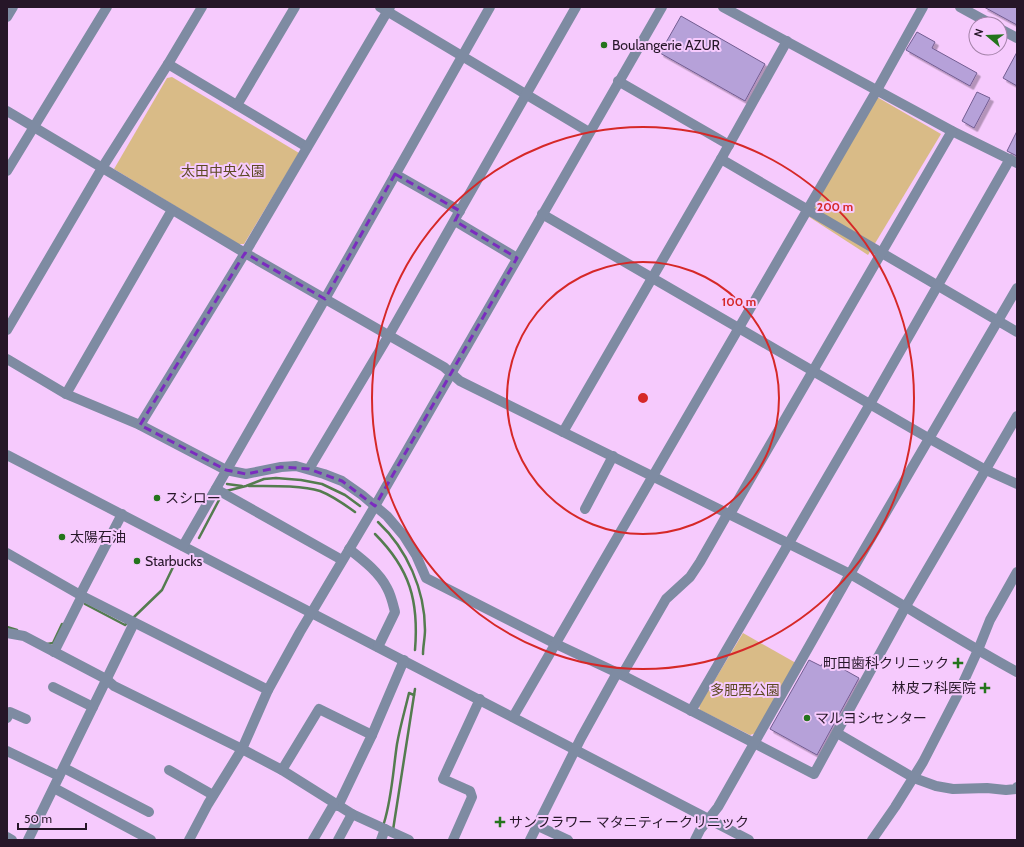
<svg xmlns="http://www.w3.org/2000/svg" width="1024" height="847" font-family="Cabin,'Noto Sans JP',sans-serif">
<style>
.green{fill:#d9bb87}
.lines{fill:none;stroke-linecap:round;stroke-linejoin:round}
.stream{stroke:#547c4f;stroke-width:2.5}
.building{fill:#b6a1d9;stroke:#725d91;filter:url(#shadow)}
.minor{stroke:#7e8ba2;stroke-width:10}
.marked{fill:none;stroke:#7b2cbf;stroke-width:3;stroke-dasharray:8 5;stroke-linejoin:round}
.ring{fill:none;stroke:#d62828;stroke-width:2}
.poi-dot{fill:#24741c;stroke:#f6cafd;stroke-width:1.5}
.labels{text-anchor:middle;stroke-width:4;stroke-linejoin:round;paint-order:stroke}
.poi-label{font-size:14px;fill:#261628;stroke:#f6cafd;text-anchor:start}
.park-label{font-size:14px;fill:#5e4a24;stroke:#f6cafd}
.centre{fill:#d62828;stroke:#f6cafd;stroke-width:2}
.ring-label{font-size:12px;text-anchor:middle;font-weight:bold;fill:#d62828;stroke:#f6cafd;stroke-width:4;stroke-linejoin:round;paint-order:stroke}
</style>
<defs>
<filter id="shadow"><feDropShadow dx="3.5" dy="3.5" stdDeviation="0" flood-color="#0004"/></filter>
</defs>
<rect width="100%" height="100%" fill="#f6cafd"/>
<!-- green -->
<g class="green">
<path d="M172 77 299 153 244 244H238L114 169 167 78Z"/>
<path d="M877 97 941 134 868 255 803 213Z"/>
<path d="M743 633 796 663 756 733 750 735 700 710 699 706Z"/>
</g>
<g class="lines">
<!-- stream -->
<g class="stream">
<path d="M227 484 242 486"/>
<path d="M249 486C269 486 302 485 320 491 333 496 344 504 355 512"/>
<path d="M226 491 246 486 264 479 276 478 301 480 322 484 345 495 360 506"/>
<path d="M378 522C407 549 425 590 425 630 425 638 423 646 423 654"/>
<path d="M375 534C410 569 419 601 415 650"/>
<path d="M199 538 219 500"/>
<path d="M85 604 125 625 127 623"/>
<path d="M134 617 162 590 175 563"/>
<path d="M7 627 17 630"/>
<path d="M47 644 53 643 62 624"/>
<path d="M384 823C392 797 393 771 397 744 400 727 405 710 409 693L414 695"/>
<path d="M393 830 415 689"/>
</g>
</g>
<!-- building -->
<g class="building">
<path d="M984 7H1017V25Z"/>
<path d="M681 16 765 64 745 101 660 53Z"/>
<path d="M917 32 935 42 932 48 977 73 970 86 906 50Z"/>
<path d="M1017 52V86L1003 78Z"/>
<path d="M977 92 990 98 974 128 962 121Z"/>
<path d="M1017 131V156L1007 151Z"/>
<path d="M825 659 859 678 817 755 770 729 809 660 821 666Z"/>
</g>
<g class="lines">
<!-- minor -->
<g class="minor">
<path d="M380 7 589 132"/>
<path d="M723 7 952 131 1017 163"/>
<path d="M960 7 991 24"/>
<path d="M7 17 13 7"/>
<path d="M1000 29 1017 38"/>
<path d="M168 64 307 147"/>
<path d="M618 81 729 145"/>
<path d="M237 105 295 7"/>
<path d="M7 111 245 253 444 367 460 381 850 574C906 606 960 641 1017 672"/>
<path d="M721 159 1017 332"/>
<path d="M7 171 107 7"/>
<path d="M395 174 460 211"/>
<path d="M542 214 930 439 986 470 1017 484"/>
<path d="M455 221 517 258"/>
<path d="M7 330 102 168 168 64 202 7"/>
<path d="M7 359 66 394 140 425 226 470 246 474 281 467 296 466 324 474 342 481 362 495 387 516 404 536 416 555 426 578 556 644 622 675 814 774 906 606 1017 416"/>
<path d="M66 394 172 210"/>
<path d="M140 425 245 253 390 7"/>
<path d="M563 432 721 159 787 41"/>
<path d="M7 455 749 840"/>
<path d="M309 469 389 335 576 7"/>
<path d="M216 489 342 560"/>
<path d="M585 509 613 456"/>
<path d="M730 514 952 131"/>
<path d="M183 546 325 299 490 7"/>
<path d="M349 549C363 560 379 572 387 588 391 595 393 604 395 612L378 647"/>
<path d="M7 553 82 596 268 690"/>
<path d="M80 595 122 514"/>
<path d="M7 633 24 636 106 679 114 686 242 749 282 770 352 814 409 840"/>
<path d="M54 652 82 596"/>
<path d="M622 675 666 599 690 577 700 562 728 513"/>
<path d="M53 687 93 707"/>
<path d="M691 711 870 404 1010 159"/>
<path d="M513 717 877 90 923 7"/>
<path d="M7 718 10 712 26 719"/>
<path d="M837 733 914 778 936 786 953 789 987 788 1006 790 1016 789 1017 787"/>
<path d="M372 735 404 660"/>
<path d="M7 751 59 776"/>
<path d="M64 768 149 812"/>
<path d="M169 770 213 795"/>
<path d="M282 770 319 709 372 735 338 806"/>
<path d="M54 788 151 840"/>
<path d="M538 826 568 840"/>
<path d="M7 837 12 840"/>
<path d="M28 840 134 623"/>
<path d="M189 840 208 804 242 749 268 690 300 632 375 506 662 7"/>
<path d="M313 840 334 804"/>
<path d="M338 840 352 814"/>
<path d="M381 840 385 829"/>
<path d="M453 840 472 797 470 791 443 779 480 699"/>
<path d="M530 840 581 738 617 673"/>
<path d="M695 840 700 830 718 807 850 574 1017 288"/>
<path d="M872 840 895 807 923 762 957 696 978 650 990 620 1017 572"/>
</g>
</g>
<!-- marked area -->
<path class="marked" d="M395 174 460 211 455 221 517 258 375 506 342 481 309 469 281 467 246 474 226 470 140 425 245 253 325 299Z"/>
<!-- distance rings -->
<g class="ring">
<circle cx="643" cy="398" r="136"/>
<circle cx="643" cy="398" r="271"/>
</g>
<!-- markers -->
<g class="poi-dot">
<circle cx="604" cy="45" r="4"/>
<circle cx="157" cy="498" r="4"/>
<circle cx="62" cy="537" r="4"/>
<circle cx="137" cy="561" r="4"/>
<path d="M956 657h4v4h4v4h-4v4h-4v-4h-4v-4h4z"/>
<path d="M983 682h4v4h4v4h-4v4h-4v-4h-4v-4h4z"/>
<circle cx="807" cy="718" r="4"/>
<path d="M498 816h4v4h4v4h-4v4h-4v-4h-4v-4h4z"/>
</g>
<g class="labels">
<!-- poi labels -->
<g class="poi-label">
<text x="612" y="50">Boulangerie AZUR</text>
<text x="165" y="503">スシロー</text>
<text x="70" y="542">太陽石油</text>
<text x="145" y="566">Starbucks</text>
<text x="949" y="668" text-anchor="end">町田歯科クリニック</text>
<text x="976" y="693" text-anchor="end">林皮フ科医院</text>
<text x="815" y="723">マルヨシセンター</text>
<text x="509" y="827">サンフラワー マタニティークリニック</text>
</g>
<!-- park labels -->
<g class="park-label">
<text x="223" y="176">太田中央公園</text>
<text x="745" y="695">多肥西公園</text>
</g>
</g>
<circle cx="643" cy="398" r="6" class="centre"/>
<g class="ring-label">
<text x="835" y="211">200 m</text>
<text x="739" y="306">100 m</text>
</g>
<!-- border -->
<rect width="1024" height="847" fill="none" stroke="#261628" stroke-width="16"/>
<!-- north arrow -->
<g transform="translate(988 36) rotate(289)"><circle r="19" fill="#f6cafd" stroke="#a382a8"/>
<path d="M0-3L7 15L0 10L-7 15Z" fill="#24741c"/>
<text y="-6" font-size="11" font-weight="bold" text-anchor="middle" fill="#261628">N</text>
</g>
<!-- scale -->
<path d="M18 823v6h68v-6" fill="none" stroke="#261628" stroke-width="2"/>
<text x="24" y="823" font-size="12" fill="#261628" stroke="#f6cafd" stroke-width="3" paint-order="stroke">50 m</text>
</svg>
